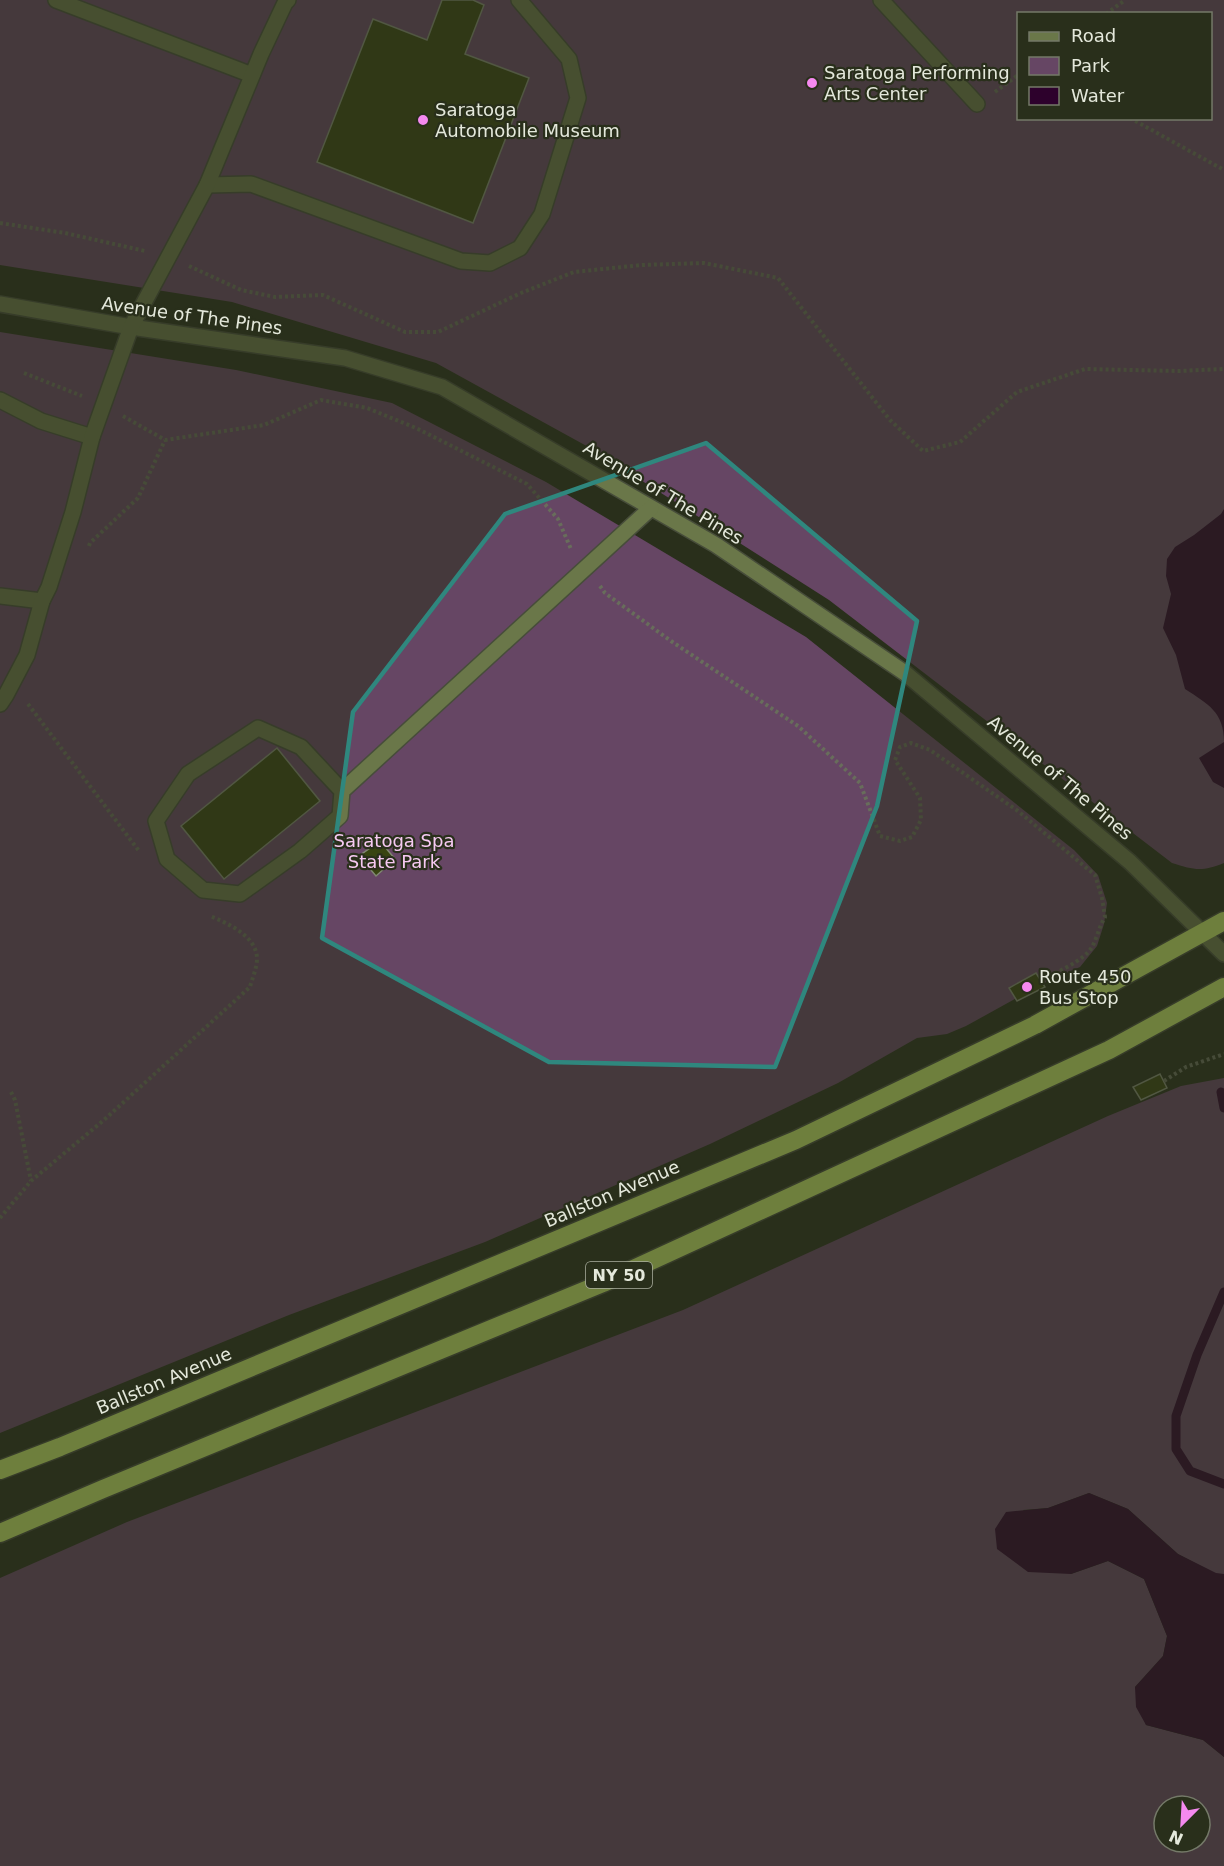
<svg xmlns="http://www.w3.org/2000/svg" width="1224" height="1866" font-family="'DejaVu Sans',sans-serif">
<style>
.green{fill:#664664;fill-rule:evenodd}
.water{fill:#2d012c}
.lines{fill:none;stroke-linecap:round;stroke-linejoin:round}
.stream{stroke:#2d012c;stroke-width:9}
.building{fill:#384411;stroke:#808771;stroke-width:1.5}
.minor-casing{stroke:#474d3a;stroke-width:18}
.highway-casing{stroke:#474d3a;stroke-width:21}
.path{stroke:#686d5b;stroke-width:4;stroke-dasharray:3 3;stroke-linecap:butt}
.minor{stroke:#6a7749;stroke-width:15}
.highway{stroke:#c0e066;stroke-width:18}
.marked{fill:none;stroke:#2f877e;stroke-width:4.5;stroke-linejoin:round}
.poi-dot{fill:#f589ef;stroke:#292f1b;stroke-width:2}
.labels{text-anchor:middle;stroke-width:4.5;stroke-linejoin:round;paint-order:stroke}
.shield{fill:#292f1b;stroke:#acb0a1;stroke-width:1.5}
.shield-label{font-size:16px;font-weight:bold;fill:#e4e8db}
.poi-label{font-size:18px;fill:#e4e8db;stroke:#292f1b;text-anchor:start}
.street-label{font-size:18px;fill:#e4e8db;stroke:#292f1b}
.park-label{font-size:18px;fill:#f6c9f2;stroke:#292f1b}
</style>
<rect width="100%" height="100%" fill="#292f1b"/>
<!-- green -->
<g class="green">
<path d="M0 0H1224V863C1202 872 1194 870 1172 863L829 600 592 449 436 363 232 302 0 265ZM1018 14H1210V118H1018Z"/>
<path d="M0 332 236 370 392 403 546 482 806 637 1074 850 1098 875 1107 903 1104 924 1097 946 1080 967 1044 983 966 1026 947 1034 917 1038 838 1083 710 1144 485 1242 289 1315 0 1433Z"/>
<path d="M1224 1078V1574H1216L1178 1554 1128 1509 1089 1493 1048 1508 1023 1510 1071 1574 1108 1561 1144 1579 1167 1636 1163 1656 1135 1687 1146 1725 1203 1740 1224 1757V1866H0V1578L127 1522 683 1310 1108 1116 1181 1086ZM1164 1806H1200V1842H1164Z"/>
</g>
<!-- water -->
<g class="water">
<path d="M1224 509V788L1213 782 1199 758 1224 742C1224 712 1208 704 1185 689L1176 655 1163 628 1171 594 1166 576 1167 559 1175 547 1194 535 1221 514Z"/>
<path d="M1089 1493 1128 1509 1178 1554 1216 1573 1224 1574V1757L1203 1740 1146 1725 1136 1707 1135 1687 1163 1656 1167 1636 1144 1579 1108 1561 1071 1574 1028 1572 997 1549 995 1529 1006 1512 1048 1508Z"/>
</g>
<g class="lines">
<!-- stream -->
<g class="stream">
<path d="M1221 1092 1224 1108"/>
<path d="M1224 1292 1197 1355 1176 1416V1449L1190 1471 1224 1484"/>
</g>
</g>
<!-- building -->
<g class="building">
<path d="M442 0H473L484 5 465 54 529 78 473 223 317 162 373 19 427 40Z"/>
<path d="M277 748 320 801 224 879 181 826Z"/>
<path d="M380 841 395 859 376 876 359 856Z"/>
<path d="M1036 973 1045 987 1017 1001 1009 988Z"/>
<path d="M1160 1074 1167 1088 1141 1100 1133 1087Z"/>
</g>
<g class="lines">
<!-- minor casing -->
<g class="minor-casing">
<g id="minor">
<path d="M56 0 252 75"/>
<path d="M881 0 977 104"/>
<path d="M207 185 251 184 461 261 490 263 520 248 542 214 578 98 569 59 519 0"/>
<path d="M0 304 131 327 345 358 442 387 716 545 905 673 1130 862 1224 954"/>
<path d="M0 400 41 421 92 437"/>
<path d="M0 596 42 601"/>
<path d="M0 704 6 695 27 655 42 601 49 587 73 512 92 437 131 327 207 185 261 54 285 3 288 0"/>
<path d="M342 791 301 747 258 728 188 774 156 821 167 859 203 890 240 894 300 851 340 816 342 791 651 508"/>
</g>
</g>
<!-- highway casing -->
<g class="highway-casing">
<g id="highway">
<path d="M0 1470 60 1447 796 1140 1035 1025 1224 921"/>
<path d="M0 1533 103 1489 603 1283 1109 1050 1224 987"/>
</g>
</g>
<!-- path -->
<g class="path">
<path d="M1106 14 1125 0"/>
<path d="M995 92 1018 75"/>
<path d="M1130 118 1224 170"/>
<path d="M0 223 65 233 145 251"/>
<path d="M189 266 241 290 275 297 323 295 405 332H438L521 293 574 272 642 265 704 263 778 278 890 420 923 451 960 442 1017 392 1085 369 1178 371 1224 369"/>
<path d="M24 373 82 396"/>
<path d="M123 416 165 440 264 425 321 400 367 408 416 428 527 484 558 519 571 549"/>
<path d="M89 546 90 543 138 498 165 440"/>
<path d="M600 586 605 593 671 641 798 726 860 783 880 836 900 841 912 837 921 820 920 798 895 760 900 747 911 743 930 750 1018 811 1095 875 1102 898 1105 917C1099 927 1097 938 1092 947 1084 961 1055 973 1041 980"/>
<path d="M28 704 139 851"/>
<path d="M1164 1081 1186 1067 1224 1054"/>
<path d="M11 1092 15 1100 31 1181"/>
<path d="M0 1218 31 1181 104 1120 250 987C252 979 257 968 257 959 257 936 227 923 210 916"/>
</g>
<!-- minor -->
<use href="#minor" class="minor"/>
<!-- highway -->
<use href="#highway" class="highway"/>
</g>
<!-- marked area -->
<path d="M0 0H1224V1866H0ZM706 443 917 621 877 806 775 1067 549 1062 322 938 353 712 505 514Z" fill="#292f1b" fill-opacity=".55" fill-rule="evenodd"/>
<path class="marked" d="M706 443 917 621 877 806 775 1067 549 1062 322 938 353 712 505 514Z"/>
<!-- markers -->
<g class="poi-dot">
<circle cx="812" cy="83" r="6"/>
<circle cx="423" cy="120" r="6"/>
<circle cx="1027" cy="987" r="6"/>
</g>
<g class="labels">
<!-- shield labels -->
<rect class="shield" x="586" y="1262" width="66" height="26" rx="4.5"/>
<g class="shield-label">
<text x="619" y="1281">NY 50</text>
</g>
<!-- poi labels -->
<g class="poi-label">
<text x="824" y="79">Saratoga Performing<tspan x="824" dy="21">Arts Center</tspan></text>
<text x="435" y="116">Saratoga<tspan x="435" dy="21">Automobile Museum</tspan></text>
<text x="1039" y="983">Route 450<tspan x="1039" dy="21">Bus Stop</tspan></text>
</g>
<!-- street labels -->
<g class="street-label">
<text transform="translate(192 316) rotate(8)" y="6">Avenue of The Pines</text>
<text transform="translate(663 493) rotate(31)" y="6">Avenue of The Pines</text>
<text transform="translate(1060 778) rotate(40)" y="6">Avenue of The Pines</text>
<text transform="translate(612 1194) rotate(-23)" y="6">Ballston Avenue</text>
<text transform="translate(164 1381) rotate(-23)" y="6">Ballston Avenue</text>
</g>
<!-- park labels -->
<g class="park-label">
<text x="394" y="847">Saratoga Spa<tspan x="394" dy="21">State Park</tspan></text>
</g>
</g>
<!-- legend -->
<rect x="1017" y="12" width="195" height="108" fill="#292f1b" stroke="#747968" stroke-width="1.5"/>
<rect x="1029" y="32" width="30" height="9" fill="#6a7749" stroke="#747968" stroke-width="1.5"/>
<text x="1071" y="42" font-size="18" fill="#e4e8db">Road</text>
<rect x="1029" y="57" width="30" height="18" fill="#664664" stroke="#747968" stroke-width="1.5"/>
<text x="1071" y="72" font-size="18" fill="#e4e8db">Park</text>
<rect x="1029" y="87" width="30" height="18" fill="#2d012c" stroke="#747968" stroke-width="1.5"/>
<text x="1071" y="102" font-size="18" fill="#e4e8db">Water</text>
<!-- north arrow -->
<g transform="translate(1182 1824) rotate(204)"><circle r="28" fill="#292f1b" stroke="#747968" stroke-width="1.5"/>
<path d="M0-4.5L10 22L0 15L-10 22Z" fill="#f589ef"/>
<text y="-9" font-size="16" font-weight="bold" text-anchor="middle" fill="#e4e8db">N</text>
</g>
</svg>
